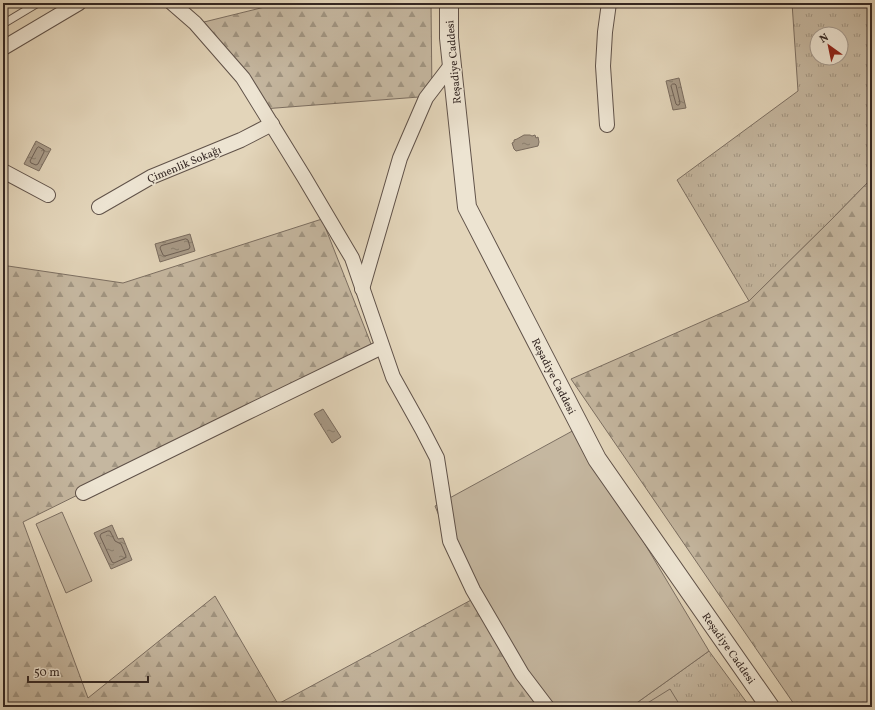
<svg xmlns="http://www.w3.org/2000/svg" width="875" height="710" font-family="Vollkorn,serif">
<style>
.grass{fill:url(#grass-tufts);stroke:#7c6f62;fill-rule:evenodd}
.forest{fill:url(#forest-firs);stroke:#7c6f62}
.garden{fill:#c5b7a0;stroke:#7c6f62}
.water{fill:url(#water-ripples);stroke:#7a6c5f}
.lines{fill:none;stroke-linecap:round;stroke-linejoin:round}
.shore{stroke:#6e6055;stroke-width:1}
.service-casing{stroke:#605249;stroke-width:9}
.minor-casing{stroke:#605249;stroke-width:16}
.tertiary-casing{stroke:#605249;stroke-width:20}
.service{stroke:#ede4d2;stroke-width:7}
.minor{stroke:#ede4d2;stroke-width:14}
.tertiary{stroke:#ede4d2;stroke-width:18}
.labels{text-anchor:middle;stroke-width:3;stroke-linejoin:round;paint-order:stroke}
.street-label{font-size:11px;fill:#342723;stroke:#ede4d2}
</style>
<defs>
<pattern id="grass-tufts" width="24" height="20" patternUnits="userSpaceOnUse"><rect width="24" height="20" fill="#c5b7a0"/><path d="M3 7l-1-3M5 7V3M7 7l1-3M15 17l-1-3M17 17v-4M19 17l1-3" fill="none" stroke="#a19582"/></pattern>
<pattern id="forest-firs" width="22" height="20" patternUnits="userSpaceOnUse"><rect width="22" height="20" fill="#c5b7a0"/><path d="M5 1l3.5 6h-7zM16 11l3.5 6h-7z" fill="#a19582"/></pattern>
<pattern id="water-ripples" width="26" height="14" patternUnits="userSpaceOnUse"><rect width="26" height="14" fill="#a89a87"/><path d="M2 4q2-2 4 0t4 0M15 11q2-2 4 0t4 0" fill="none" stroke="#8a7e6e"/></pattern>
</defs>
<rect width="100%" height="100%" fill="#e3d5ba"/>
<filter id="stains"><feTurbulence type="fractalNoise" baseFrequency=".005" numOctaves="4"/><feColorMatrix values="0 0 0 0 .2 0 0 0 0 .09 0 0 0 0 .02 0 0 0 .5 -.17"/></filter>
<radialGradient id="worn" r=".72"><stop offset=".6" stop-color="#630" stop-opacity="0"/><stop offset="1" stop-color="#630" stop-opacity=".3"/></radialGradient>
<!-- grass -->
<g class="grass">
<path d="M792 3H872V178L832 219 749 301 677 180 798 91ZM817 34H841V58H817Z"/>
<path d="M709 651 750 707H631Z"/>
</g>
<!-- forest -->
<g class="forest">
<path d="M281 3H431L432 96 263 109 204 22Z"/>
<path d="M872 178V707H796L571 379 749 301 832 219Z"/>
<path d="M322 219 373 349 23 522 88 698 215 596 278 704 473 599 540 707H3V271L8 266 123 283Z"/>
</g>
<!-- garden -->
<g class="garden">
<path d="M576 429 709 651 631 707H540L473 599 435 506Z"/>
<path d="M62 512 92 581 66 593 36 524Z"/>
<path d="M670 689 681 707H641Z"/>
</g>
<!-- water -->
<g class="water">
<path d="M679 78 686 108 673 110 666 81Z"/>
<path d="M524 135H530L532 136 535 135 536 138 538 137 539 142 538 146 516 151 514 149 512 143 514 142V140L517 139Z"/>
<path d="M36 141 51 149 39 171 24 164Z"/>
<path d="M190 234 195 251 160 262 155 244Z"/>
<path d="M323 409 341 437 332 443 314 414Z"/>
<path d="M112 525 118 539 123 538 132 560 111 569 94 533Z"/>
</g>
<g class="lines">
<!-- shore -->
<g class="shore">
<path d="M673 84H675L676 85 680 103 679 105H677L676 104 671 86Z"/>
<path d="M39 147 44 150V152L38 164 36 165 31 163 30 161 37 148Z"/>
<path d="M186 239 188 240 190 247 189 249 165 256 163 255 160 248 161 246Z"/>
<path d="M108 531H110L115 541 121 544 126 556 125 558 114 563 112 562 100 536 101 534Z"/>
</g>
<!-- service casing -->
<g class="service-casing">
<path id="service" d="M3 24 38 3"/>
</g>
<!-- minor casing -->
<g class="minor-casing">
<g id="minor">
<path d="M172 3 195 23 243 78 304 177 352 258 393 377 422 429 437 458 450 541 473 590 522 674 547 707"/>
<path d="M3 48 79 3"/>
<path d="M607 125 603 66 605 32 609 3"/>
<path d="M3 171 48 195"/>
<path d="M99 207 151 177 241 140 272 124"/>
<path d="M362 289 400 158 426 98 452 64"/>
<path d="M83 493 246 413 382 347"/>
</g>
</g>
<!-- tertiary casing -->
<g class="tertiary-casing">
<path id="tertiary" d="M449 3V38L467 207 597 459 770 707"/>
</g>
<!-- service -->
<use href="#service" class="service"/>
<!-- minor -->
<use href="#minor" class="minor"/>
<!-- tertiary -->
<use href="#tertiary" class="tertiary"/>
</g>
<g class="labels">
<!-- street labels -->
<g class="street-label">
<text transform="translate(453 62) rotate(-95)" y="4">Reşadiye Caddesi</text>
<text transform="translate(184 164) rotate(-23)" y="4">Çimenlik Sokağı</text>
<text transform="translate(554 376) rotate(63)" y="4">Reşadiye Caddesi</text>
<text transform="translate(729 648) rotate(55)" y="4">Reşadiye Caddesi</text>
</g>
</g>
<!-- margin -->
<rect width="875" height="710" fill="none" stroke="#e3d5ba" stroke-width="16"/>
<rect x="4" y="4" width="867" height="702" fill="none" stroke="#342723" stroke-width="2"/>
<rect x="8" y="8" width="859" height="694" fill="none" stroke="#342723"/>
<!-- north arrow -->
<g transform="translate(829 46) rotate(327)"><circle r="19" fill="#ede4d2" stroke="#a3988c"/>
<path d="M0-3L7 15L0 10L-7 15Z" fill="#8f2418"/>
<text y="-6" font-size="11" font-weight="bold" text-anchor="middle" fill="#342723">N</text>
</g>
<!-- scale -->
<path d="M28 676v6h120v-6" fill="none" stroke="#342723" stroke-width="2"/>
<text x="34" y="676" font-size="12" fill="#342723" stroke="#ede4d2" stroke-width="3" paint-order="stroke">50 m</text>
<rect width="100%" height="100%" filter="url(#stains)"/>
<rect width="100%" height="100%" fill="url(#worn)"/>
</svg>
